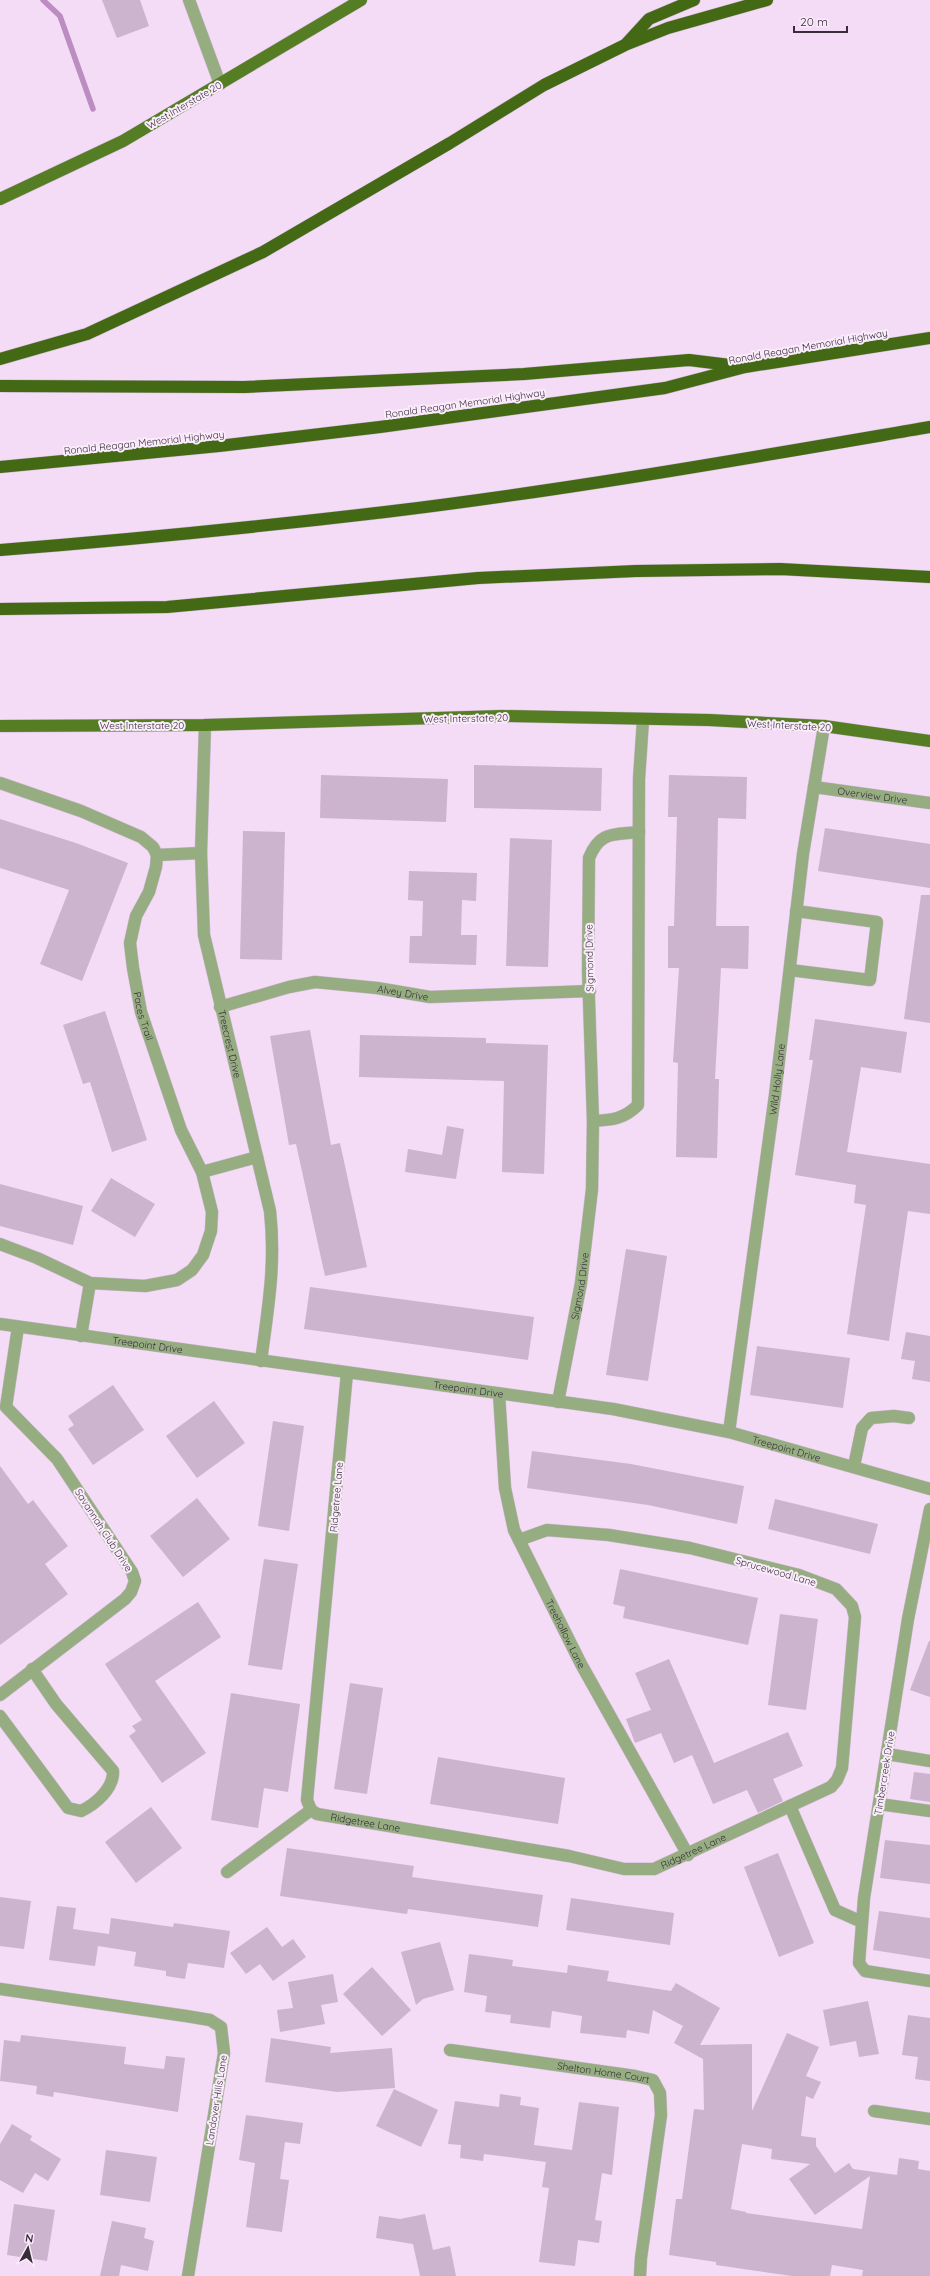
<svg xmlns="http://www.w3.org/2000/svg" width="930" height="2276" font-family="Quicksand,sans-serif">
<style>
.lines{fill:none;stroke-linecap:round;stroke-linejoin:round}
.stream{stroke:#bc8dc0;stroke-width:5.5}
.building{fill:#ccb3ce;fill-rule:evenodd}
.minor-casing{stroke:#ceb8d0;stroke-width:13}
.major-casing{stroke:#ceb8d0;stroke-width:13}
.highway-casing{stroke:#ceb8d0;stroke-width:13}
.minor{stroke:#96ad82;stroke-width:12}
.major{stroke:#547d24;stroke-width:12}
.highway{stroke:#436914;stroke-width:12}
.labels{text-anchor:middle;stroke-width:4;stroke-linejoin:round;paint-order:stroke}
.street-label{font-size:10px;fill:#372d38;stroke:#fbecfc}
</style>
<rect width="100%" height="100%" fill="#f4dbf6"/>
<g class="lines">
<!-- stream -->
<path class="stream" d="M43 0 60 16 93 109"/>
</g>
<!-- building -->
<g class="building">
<path d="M102 0H140L149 26 117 38Z"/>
<path d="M474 765 602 768 601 811 474 808Z"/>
<path d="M321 775 448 779 446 822 320 818Z"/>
<path d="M669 775 747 777 746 819 718 818 716 926H749L748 969 721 968 715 1079H719L717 1158 676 1157 678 1063 673 1062 679 968H668V926H674L677 817H668Z"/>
<path d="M0 819 76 843 128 863 82 981 40 964 69 890 0 868Z"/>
<path d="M825 828 930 844V888L818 871Z"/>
<path d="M243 831 285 832 282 960 240 959Z"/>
<path d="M510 838 552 840 548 967 506 966Z"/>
<path d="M409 871 477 873 476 901 462 900 461 935H477L476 965 409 963 410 936H422L423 901 408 900Z"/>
<path d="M921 895H930V1023L904 1019Z"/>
<path d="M105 1011 147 1140 112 1152 90 1082 83 1084 63 1025Z"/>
<path d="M815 1019 907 1032 901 1073 861 1067 847 1152 930 1164V1214L908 1211 889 1341 847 1334 866 1205 854 1203 856 1185 795 1175 813 1060H809Z"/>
<path d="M310 1030 331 1145 340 1143 367 1267 325 1276 296 1144 289 1145 270 1036Z"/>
<path d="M360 1035 486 1038V1043L548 1045 544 1174 502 1172 504 1081 359 1077Z"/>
<path d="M447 1126 464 1129 456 1179 405 1172 408 1149 442 1155Z"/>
<path d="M111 1178 155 1204 135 1237 91 1211Z"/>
<path d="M0 1184 83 1206 73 1245 0 1226Z"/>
<path d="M626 1249 667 1256 648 1381 606 1375Z"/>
<path d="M310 1287 534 1317 528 1360 304 1329Z"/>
<path d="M906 1332 930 1336V1382L912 1379 915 1361 901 1359Z"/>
<path d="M757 1346 850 1358 843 1408 750 1395Z"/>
<path d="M113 1385 144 1430 93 1465 68 1429 74 1425 68 1416Z"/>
<path d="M214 1401 245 1443 197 1478 166 1436Z"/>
<path d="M273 1421 304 1426 289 1531 258 1526Z"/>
<path d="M532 1451 631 1464 744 1486 737 1524 648 1505 527 1488Z"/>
<path d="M0 1466 28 1504 33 1500 68 1546 45 1564 68 1594 0 1645Z"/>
<path d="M197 1498 230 1539 183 1577 150 1536Z"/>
<path d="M775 1499 878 1524 870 1554 768 1529Z"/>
<path d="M264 1559 298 1564 282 1670 248 1665Z"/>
<path d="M620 1569 758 1598 748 1645 623 1618 625 1607 613 1604Z"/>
<path d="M198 1602 221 1637 155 1681 206 1753 162 1783 129 1736 136 1731 132 1726 142 1720 105 1664Z"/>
<path d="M780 1614 818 1619 806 1710 768 1705Z"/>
<path d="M929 1641H930V1697L910 1690Z"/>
<path d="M669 1659 714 1763 788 1732 803 1766 773 1779 783 1801 758 1813 747 1790 713 1804 692 1755 674 1763 661 1733 635 1743 626 1719 651 1710 635 1673Z"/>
<path d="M350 1683 383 1688 367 1794 334 1789Z"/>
<path d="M231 1693 300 1704 288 1792 264 1788 258 1828 211 1820Z"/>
<path d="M438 1757 565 1778 558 1824 430 1804Z"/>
<path d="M914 1772 930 1774V1802L910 1799Z"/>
<path d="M151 1807 182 1848 136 1883 105 1842Z"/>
<path d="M885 1840 930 1845V1884L880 1878Z"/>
<path d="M287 1848 414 1866 412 1877 543 1895 538 1927 408 1909 407 1914 280 1896Z"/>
<path d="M778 1853 814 1943 779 1957 744 1867Z"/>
<path d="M0 1897 31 1901 24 1949 0 1946Z"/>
<path d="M571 1898 674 1913 670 1945 566 1930Z"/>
<path d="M57 1906 76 1908 73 1929 109 1934 111 1918 173 1927 174 1923 230 1931 224 1968 188 1963 185 1979 166 1976V1971L134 1966 136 1952 98 1946 95 1966 49 1960Z"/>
<path d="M879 1911 930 1918V1959L873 1950Z"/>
<path d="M267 1927 282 1947 293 1939 306 1957 273 1981 260 1964 246 1974 230 1953Z"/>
<path d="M440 1942 454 1990 423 1999 416 2005 401 1952Z"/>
<path d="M469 1954 513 1960 512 1966 567 1973 568 1965 609 1971 607 1981 671 1991 676 1983 720 2008 700 2045 752 2044V2111L787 2033 819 2047 806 2076 821 2082 813 2099 806 2096 801 2136 816 2138V2146L835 2173 849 2163 853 2169 897 2175 899 2158 919 2161 918 2169 930 2171V2276H862L863 2270 832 2265 830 2276H792L716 2265V2262L669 2255 676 2199H682L694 2109 704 2110 703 2059 674 2043 683 2026 653 2010 649 2034 627 2030 626 2038 580 2033 582 2016 552 2011 550 2028 510 2023 511 2015 485 2012 487 1996 464 1992ZM742 2144 772 2149 771 2159 810 2164 789 2179 815 2215 870 2176 862 2229 746 2213V2212L731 2209Z"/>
<path d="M372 1967 411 2010 382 2036 343 1994Z"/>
<path d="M333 1974 338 2002 321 2005 325 2024 280 2032 277 2010 293 2008 288 1982Z"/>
<path d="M868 2001 879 2054 859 2057 856 2041 830 2046 823 2010Z"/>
<path d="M908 2015 930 2018V2081L915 2079 918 2057 902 2055Z"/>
<path d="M21 2035 126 2047 124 2064 164 2069 166 2056 185 2058 178 2112 54 2092 53 2097 36 2094 37 2086 0 2081 4 2040 20 2042Z"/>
<path d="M271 2038 331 2047 330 2053 392 2048 395 2088 337 2092 265 2082Z"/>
<path d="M394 2089 438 2110 421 2147 376 2126Z"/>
<path d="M500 2094 521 2097 520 2105 539 2108 534 2145 572 2150 579 2102 619 2107 612 2175 602 2173 595 2220 602 2221 599 2243 578 2240 575 2266 539 2262 549 2188 542 2187 546 2162 484 2154 483 2161 460 2158 461 2145 448 2144 455 2101 499 2107Z"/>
<path d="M246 2115 303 2123 300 2144 285 2142 280 2179 289 2180 282 2232 246 2227 255 2163 239 2160Z"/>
<path d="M12 2124 32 2136 30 2140 61 2159 48 2181 35 2173 23 2193 0 2180V2144Z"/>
<path d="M106 2150 157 2157 150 2202 100 2195Z"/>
<path d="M14 2204 55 2210 47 2261 7 2255Z"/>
<path d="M425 2214 433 2250 450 2246 456 2276H420L413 2244 376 2238 379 2216 400 2219Z"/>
<path d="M112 2221 146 2228 144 2238 154 2241 148 2271 121 2265 119 2276H100Z"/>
</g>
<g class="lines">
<!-- minor casing -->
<g class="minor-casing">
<g id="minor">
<path d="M189 0 220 84"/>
<path id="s1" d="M205 725 201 853 204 935 270 1211C276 1264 268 1308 261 1361"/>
<path id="s2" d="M0 783 81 811 141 837 153 847 157 855 156 867 149 892 136 916 130 943 133 968 141 1012 181 1130 202 1172 212 1212 211 1231 203 1255 192 1270 177 1280 145 1286 90 1283 37 1258 0 1244"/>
<path id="s3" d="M814 787 930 803"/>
<path d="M157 855 201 853"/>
<path d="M790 970 870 980 877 922 796 911"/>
<path id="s4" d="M220 1007 289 987 315 982 377 988 430 997 590 991"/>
<path d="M593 1121C612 1120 624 1119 638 1105L639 779 643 720"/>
<path d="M202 1172 257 1157"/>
<path id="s5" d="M0 1324 613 1409 729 1432 930 1489"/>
<path d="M81 1336 90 1283"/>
<path id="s6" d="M347 1373 307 1800 311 1810 317 1814 569 1856 624 1869H654L831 1787 837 1780 842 1768 855 1617 852 1606 836 1589 799 1575 690 1548 609 1535 547 1530 519 1540"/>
<path id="s7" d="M499 1394 505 1488 514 1530 581 1664 688 1855"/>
<path id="s8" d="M558 1402 581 1283 592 1189 593 1121 588 970 589 858C600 831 613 835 639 832"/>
<path d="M6 1407 18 1327"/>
<path id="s9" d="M729 1432 775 1095 803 854 824 726"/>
<path d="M854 1466 862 1428 871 1418 894 1416 909 1418"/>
<path d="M930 1509 908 1619 864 1898 859 1963 865 1971 930 1981"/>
<path d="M0 1695 125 1599 131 1592 135 1581 132 1572 57 1459 6 1407"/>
<path d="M0 1716 68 1808 81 1811C96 1804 114 1788 113 1771L56 1704 32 1669"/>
<path d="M887 1754 930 1761"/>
<path d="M879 1804 930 1811"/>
<path d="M790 1806 835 1910 862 1922"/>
<path d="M227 1872 311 1810"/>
<path d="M0 1989 186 2016 210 2020 221 2027 224 2053 188 2276"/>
<path id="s10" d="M450 2050 635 2076 653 2080 660 2093 661 2115 641 2258 640 2276"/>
<path d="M874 2111 930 2119"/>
</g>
</g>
<!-- major casing -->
<g class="major-casing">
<g id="major">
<path d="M0 199 123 141 361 0"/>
<path d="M0 726 205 725 502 716 709 720 824 726 930 741"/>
</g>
</g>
<!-- highway casing -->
<g class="highway-casing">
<g id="highway">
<path d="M627 43 649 19 694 0"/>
<path d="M0 359 87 334 263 252 450 143 544 85 625 45 668 28 767 0"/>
<path d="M0 386 245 387 524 374 689 360 738 366"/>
<path d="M0 467 219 446 380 427 665 388 745 367 930 338"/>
<path d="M0 550C128 540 257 527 385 512 568 490 749 458 930 427"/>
<path d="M0 609 167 607 478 578 636 571 780 569 930 577"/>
</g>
</g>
<!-- minor -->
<use href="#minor" class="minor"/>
<!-- major -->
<use href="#major" class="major"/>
<!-- highway -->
<use href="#highway" class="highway"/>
</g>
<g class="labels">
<!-- street labels -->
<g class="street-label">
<text transform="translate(184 105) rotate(-30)" y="4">West Interstate 20</text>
<text transform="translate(808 346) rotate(-10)" y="4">Ronald Reagan Memorial Highway</text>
<text transform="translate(465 403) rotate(-8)" y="4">Ronald Reagan Memorial Highway</text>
<text transform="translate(144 442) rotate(-6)" y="4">Ronald Reagan Memorial Highway</text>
<text transform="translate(466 718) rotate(-1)" y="4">West Interstate 20</text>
<text x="142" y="729">West Interstate 20</text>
<text transform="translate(789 725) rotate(3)" y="4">West Interstate 20</text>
<text dy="4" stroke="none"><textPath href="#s3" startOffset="59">Overview Drive</textPath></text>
<text transform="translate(589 958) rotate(-91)" y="4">Sigmond Drive</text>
<text dy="4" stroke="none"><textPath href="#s4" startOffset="187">Alvey Drive</textPath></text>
<text dy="4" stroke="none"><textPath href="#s2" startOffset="343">Paces Trail</textPath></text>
<text dy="4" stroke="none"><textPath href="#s1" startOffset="322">Treecrest Drive</textPath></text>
<text dy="4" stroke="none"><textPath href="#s9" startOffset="356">Wild Holly Lane</textPath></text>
<text dy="4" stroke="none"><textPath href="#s8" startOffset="118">Sigmond Drive</textPath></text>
<text dy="4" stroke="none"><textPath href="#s5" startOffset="149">Treepoint Drive</textPath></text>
<text dy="4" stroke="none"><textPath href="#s5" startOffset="473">Treepoint Drive</textPath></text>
<text dy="4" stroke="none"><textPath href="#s5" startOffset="797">Treepoint Drive</textPath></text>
<text transform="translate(336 1497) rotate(-85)" y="4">Ridgetree Lane</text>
<text transform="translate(104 1530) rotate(57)" y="4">Savannah Club Drive</text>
<text transform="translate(776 1571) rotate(16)" y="4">Sprucewood Lane</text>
<text dy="4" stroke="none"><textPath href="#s7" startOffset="253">Treehollow Lane</textPath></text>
<text transform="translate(884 1773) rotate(-81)" y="4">Timbercreek Drive</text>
<text dy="4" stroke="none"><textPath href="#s6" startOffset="496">Ridgetree Lane</textPath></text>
<text dy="4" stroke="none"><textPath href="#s6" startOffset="832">Ridgetree Lane</textPath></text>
<text dy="4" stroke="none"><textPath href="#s10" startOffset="155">Shelton Home Court</textPath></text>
<text transform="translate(216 2100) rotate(-81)" y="4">Landover Hills Lane</text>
</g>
</g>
<!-- north arrow -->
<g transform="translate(28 2248) rotate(8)" stroke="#fbecfc" stroke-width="3" paint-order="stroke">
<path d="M0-3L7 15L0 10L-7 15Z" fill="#372d38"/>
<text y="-6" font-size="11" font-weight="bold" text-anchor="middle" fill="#372d38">N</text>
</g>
<!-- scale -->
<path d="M794 26v6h53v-6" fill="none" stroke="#372d38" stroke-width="2"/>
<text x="800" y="26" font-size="12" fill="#372d38" stroke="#fbecfc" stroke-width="3" paint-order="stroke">20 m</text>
</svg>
